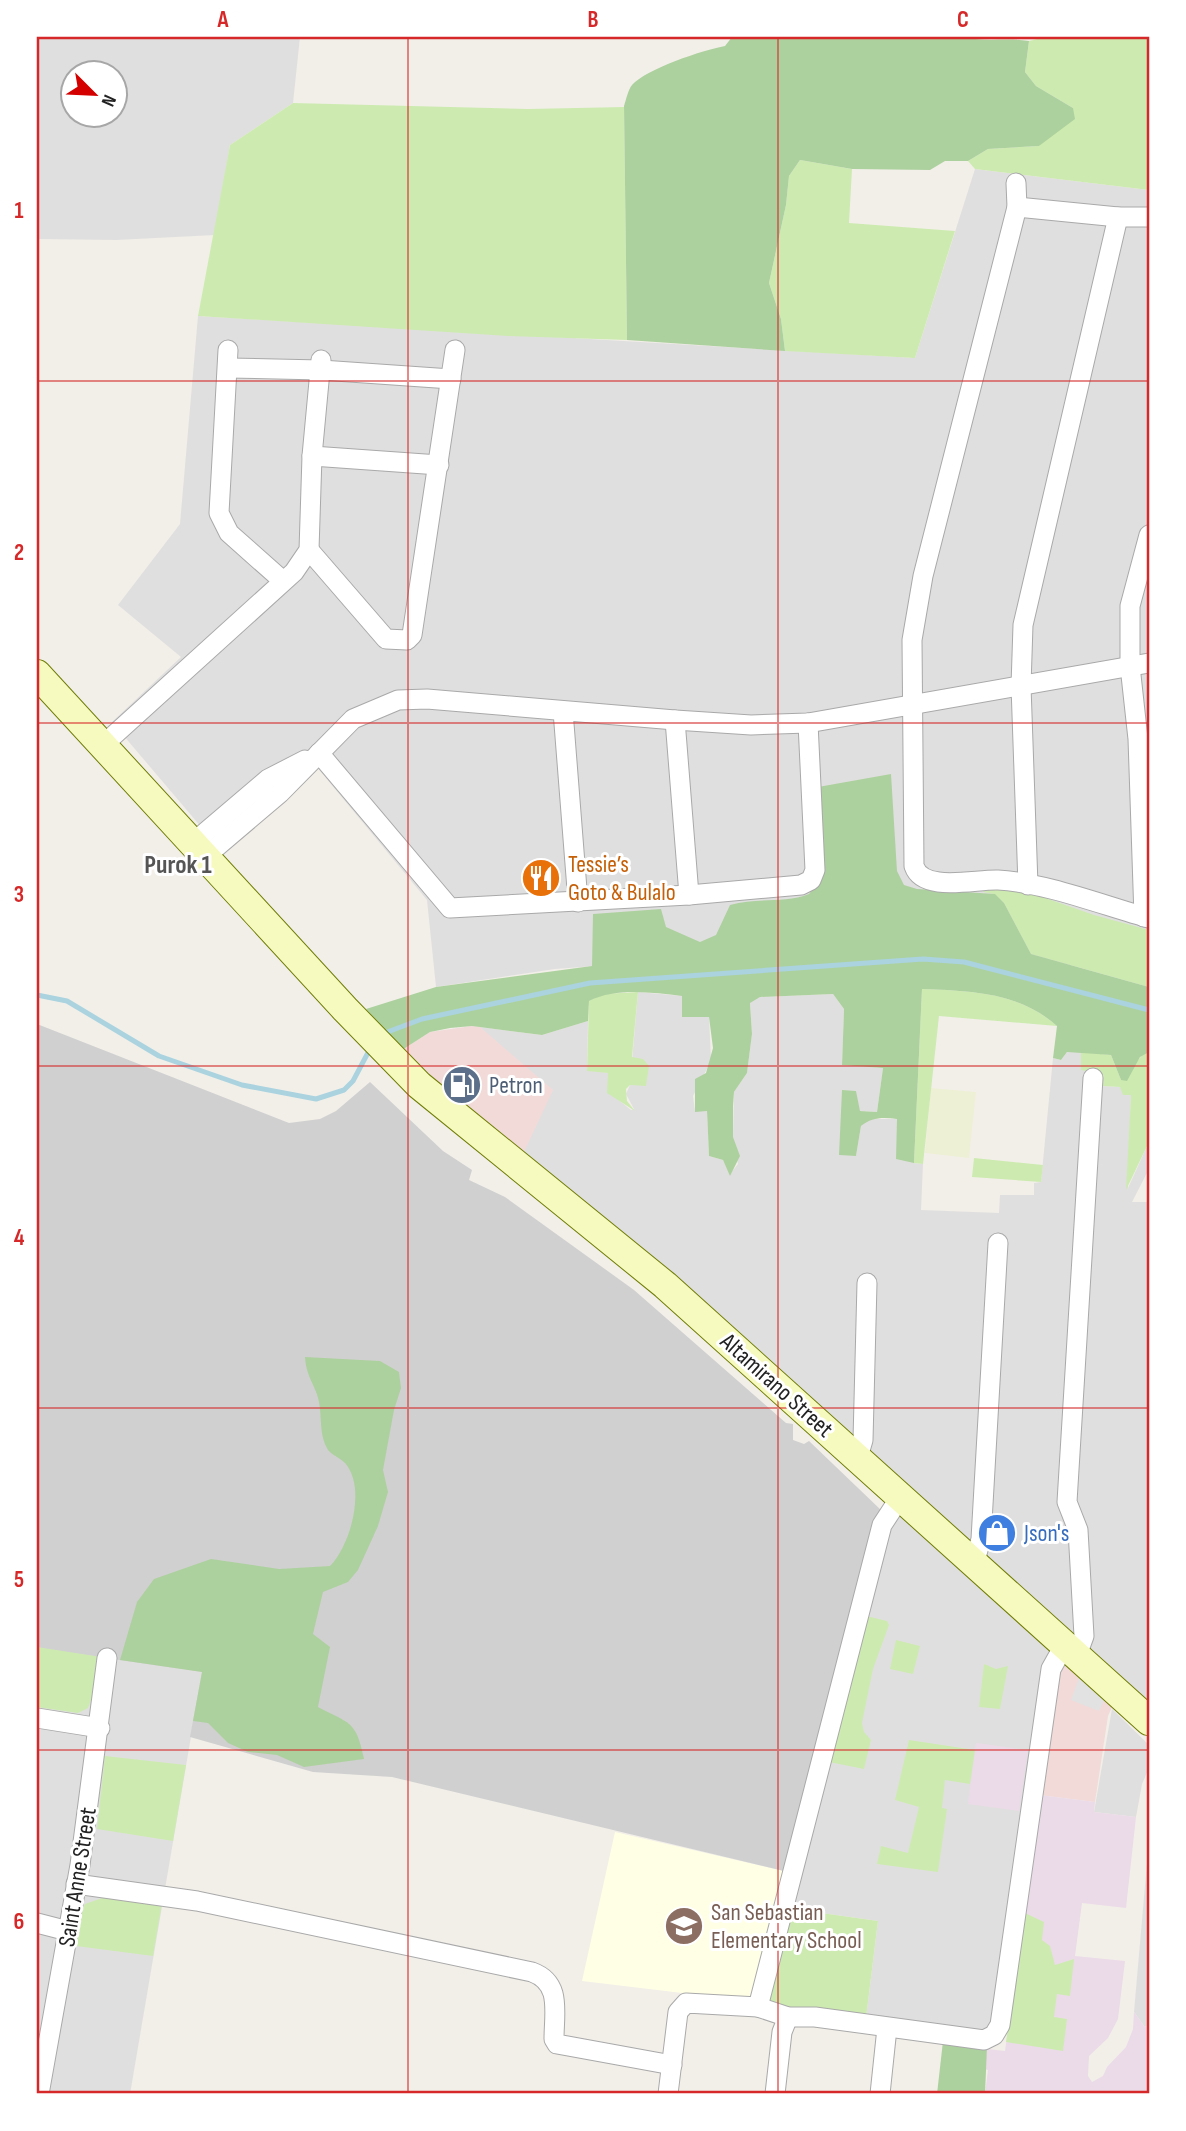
<svg xmlns="http://www.w3.org/2000/svg" width="1186" height="2131" font-family="'Sofia Sans Condensed',sans-serif">
<style>
.residential{fill:#e0dfdf;fill-rule:evenodd}
.commercial{fill:#f2dad9}
.industrial{fill:#ebdbe8}
.education{fill:#ffffe5}
.religious{fill:#d0d0d0}
.farmland{fill:#eef0d5}
.grass{fill:#cdebb0}
.forest{fill:#add19e}
.parking{fill:#e2e2e2}
.lines{fill:none;stroke-linecap:round;stroke-linejoin:round}
.stream{stroke:#aad3df;stroke-width:5}
.minor-casing{stroke:#a9a9a9;stroke-width:21}
.secondary-casing{stroke:#707d05;stroke-width:30}
.minor{stroke:#fff;stroke-width:19}
.secondary{stroke:#f7fabf;stroke-width:28}
.grid{fill:none;stroke:#d62828;stroke-width:2;stroke-opacity:0.55}
.labels{text-anchor:middle;stroke-width:6;stroke-linejoin:round;paint-order:stroke}
.food-label{font-size:24px;fill:#c56008;stroke:#fff;text-anchor:start}
.service-label{font-size:24px;fill:#4e5e75;stroke:#fff;text-anchor:start}
.street-label{font-size:24px;fill:#222;stroke:#fff}
.shop-label{font-size:24px;fill:#366cbe;stroke:#fff;text-anchor:start}
.education-label{font-size:24px;fill:#785e54;stroke:#fff;text-anchor:start}
.neighbourhood-label{font-size:26px;font-weight:bold;fill:#555;stroke:#fff}
.neatline{fill:none;stroke:#d62828;stroke-width:2.5}
.grid-label{font-size:23px;text-anchor:middle;font-weight:bold;fill:#d62828}
</style>
<rect width="100%" height="100%" fill="#f2efe9"/>
<!-- residential -->
<g class="residential">
<path d="M37 37H300L293 103 230 145 215 235 116 240 37 239ZM74 74H116V116H74Z"/>
<path d="M975 169 1149 190V987L1084 967 918 942 555 969 436 987 427 900 316 766 219 848 112 722 181 657 118 605 180 524 198 316 915 358Z"/>
<path d="M638 992 683 996 682 1016H709L711 1061 693 1096 695 1111H707L709 1156 723 1160 730 1174 738 1164 733 1137 734 1092 747 1073 752 1034 750 1002 759 997 833 994 844 1009 842 1065 883 1068 877 1112 860 1111 855 1100 842 1091 856 1156 861 1126 869 1119H897L914 1163 923 1164 921 1210 999 1213 1000 1195H1034V1183L1041 1182 1053 1058 1061 1060 1067 1052H1081V1069L1092 1072 1102 1086 1120 1087 1131 1095 1128 1188 1149 1142V1169L1132 1202H1149V1708L501 1139 472 1026 542 1035 588 1021 587 1070 609 1073 611 1094 631 1110 634 1109 626 1094 630 1085Z"/>
<path d="M897 1512 1052 1647 996 2016 987 2033 866 2018 878 1921 793 1909 886 1528Z"/>
<path d="M37 1647 202 1672 130 2094H37Z"/>
<path d="M1112 1709 1149 1745V1768L1142 1784 1136 1817 1094 1812Z"/>
<path d="M1149 1840V2027L1144 2026 1134 2012Z"/>
</g>
<!-- commercial -->
<g class="commercial">
<path d="M472 1026 480 1027 553 1090 522 1156 468 1112 402 1050 430 1032Z"/>
<path d="M1065 1659 1113 1705 1108 1716 1095 1802 1039 1795 1054 1680Z"/>
</g>
<!-- industrial -->
<g class="industrial">
<path d="M976 1743 1028 1750 1019 1811 968 1804Z"/>
<path d="M1039 1795 1095 1802 1094 1812 1136 1817 1126 1908 1082 1903 1075 1956 1125 1961 1118 2019 1108 2038 1089 2056 1088 2076 1092 2082 1103 2076 1107 2067 1126 2047 1133 2029 1134 2012 1144 2026 1149 2027V2094H985L988 2070 984 2069 987 2049 1005 2051 1025 1913Z"/>
</g>
<!-- education -->
<path class="education" d="M615 1832 788 1872 756 1996 749 2001 582 1981Z"/>
<!-- religious -->
<path class="religious" d="M37 1024 289 1123 320 1119 336 1111 370 1082 443 1151 472 1170 469 1180 505 1197 634 1290 786 1423 793 1424V1440L804 1444 809 1441 882 1511 788 1872 392 1777 313 1772 190 1737 202 1672 37 1648Z"/>
<!-- farmland -->
<path class="farmland" d="M931 1088 976 1092 969 1158 925 1153Z"/>
<!-- grass -->
<g class="grass">
<path d="M1045 37H1149V190L975 169 968 161 988 149 1039 146 1073 108 1036 86 1025 72 1029 41Z"/>
<path d="M293 103 528 109 624 107 627 340 508 336 198 316 230 145Z"/>
<path d="M800 160 852 169 849 223 955 231 915 358 785 351 781 319 769 283 786 205 789 176Z"/>
<path d="M989 883 1011 886 1094 915 1149 930V987L1031 954 1004 903 994 894 983 892Z"/>
<path d="M922 989C971 991 1019 992 1057 1026L939 1016 923 1164 914 1163Z"/>
<path d="M638 992 632 1057 643 1059 649 1066 646 1086 630 1085 626 1089 627 1101 635 1111 607 1093 608 1073 587 1071 589 1001 602 994Z"/>
<path d="M1081 1052 1111 1055 1121 1080 1144 1053 1149 1052V1142L1126 1190 1131 1095H1123L1120 1087 1102 1086 1092 1072 1081 1070Z"/>
<path d="M974 1158 1043 1165 1041 1182 972 1177Z"/>
<path d="M866 1616 887 1621 889 1625 873 1669 862 1723 864 1732 871 1740 864 1769 829 1762Z"/>
<path d="M896 1640 920 1646 913 1674 890 1669Z"/>
<path d="M37 1647 101 1657 94 1692 88 1708 78 1713 37 1707Z"/>
<path d="M984 1664 996 1669 1008 1666 1000 1709 979 1707Z"/>
<path d="M909 1740 975 1750 970 1784 945 1780 942 1808 947 1809 938 1872 877 1864 881 1846 908 1853 919 1807 895 1800Z"/>
<path d="M105 1756 186 1765 173 1841 97 1829Z"/>
<path d="M108 1896 162 1903 153 1956 76 1946 81 1912 85 1904Z"/>
<path d="M793 1909 878 1921 866 2018 800 2012 767 2001Z"/>
<path d="M1025 1913 1044 1922 1042 1940 1050 1946 1055 1965 1074 1959 1070 1996 1057 1994 1054 2017 1067 2019 1063 2051 1006 2042Z"/>
</g>
<!-- forest -->
<g class="forest">
<path d="M732 37C813 37 894 34 975 39 993 41 1010 38 1029 41L1025 72 1036 86 1073 108 1075 119 1039 146 988 149 968 161H945L930 170 852 169 800 160 789 176 786 205 769 283 781 319 785 351 627 340 624 106C626 100 628 90 632 85 646 69 703 50 725 46Z"/>
<path d="M891 774 897 871 904 885 917 889 995 894 1004 903 1031 954 1149 987V1052L1140 1057 1127 1081 1121 1080 1111 1055 1067 1052 1061 1060 1053 1058 1057 1026C1019 992 971 991 922 989L914 1163 896 1159 897 1119C883 1117 872 1117 861 1126L856 1156 839 1155 842 1090 856 1091 860 1111 877 1112 883 1068 842 1065 844 1009 833 994 760 997 750 1003 752 1034 747 1073 734 1092 733 1106V1137L740 1156 730 1176 723 1160 709 1156 707 1111 695 1112V1079L706 1073 713 1048 709 1017H682V996C652 993 618 987 589 1001L588 1021 542 1035 472 1026 450 1028 430 1032 402 1050 366 1009 436 987 592 966 593 914 661 909 666 927 700 942 716 935 730 905C756 897 784 904 809 894L823 876 818 787Z"/>
<path d="M305 1357 380 1361 399 1372 401 1388 394 1410 383 1470 388 1492 378 1526 358 1570 348 1582 323 1592 313 1634 330 1647 318 1707C350 1724 356 1720 364 1759L304 1767 277 1755 248 1752 228 1743 208 1723 193 1721 202 1672 120 1660 137 1602 154 1579 211 1559 279 1569 330 1566C350 1546 367 1488 345 1463 340 1458 332 1455 328 1450 319 1436 322 1418 319 1402 316 1386 306 1377 305 1357Z"/>
<path d="M943 2041 987 2047 985 2094H937Z"/>
</g>
<!-- parking -->
<path class="parking" d="M1080 1675 1105 1698 1099 1711 1071 1700Z"/>
<g class="lines">
<!-- stream -->
<g class="stream">
<path d="M37 995 67 1001 159 1056 242 1085 316 1099 344 1090 353 1081 371 1047"/>
<path d="M382 1034 422 1019 590 983 923 959 964 962 1149 1010"/>
</g>
<!-- minor casing -->
<g class="minor-casing">
<g id="minor">
<path d="M1016 183 1017 207 923 576 912 640 914 866C923 893 975 879 998 880 1043 882 1105 906 1149 918"/>
<path d="M1017 207 1118 217H1149"/>
<path d="M228 350 219 513 229 533 282 580"/>
<path d="M228 368 321 370 451 379"/>
<path d="M312 456 439 465"/>
<path d="M309 550 386 639 407 640 412 635 455 350"/>
<path d="M563 711 578 902"/>
<path d="M675 720 689 895"/>
<path d="M103 745 294 572 309 550 312 456 321 360"/>
<path d="M319 753 450 908 689 895 801 885 811 880 815 870 808 723"/>
<path d="M194 842 268 779 305 760"/>
<path d="M207 855 280 793 353 719 398 700 427 699 675 720 751 725 808 723 1149 663"/>
<path d="M1028 885 1021 686 1023 625 1118 217"/>
<path d="M1144 917 1138 739 1130 666V606L1149 535"/>
<path d="M858 1457 863 1440 867 1283"/>
<path d="M975 1561 981 1539 998 1243"/>
<path d="M1077 1655 1084 1636 1078 1530 1067 1502 1093 1078"/>
<path d="M37 1718 100 1728"/>
<path d="M76 1884 197 1901 532 1972C562 1983 554 2012 554 2039L557 2044 672 2065"/>
<path d="M37 1923 68 1931"/>
<path d="M758 2007 882 1525 901 1496"/>
<path d="M39 2094 80 1865 107 1658"/>
<path d="M668 2094 678 2012 686 2003 758 2007 788 2017H815L984 2040 994 2035 1000 2025 1051 1669 1065 1644"/>
<path d="M775 2094 782 2032 788 2017"/>
<path d="M880 2094 887 2028"/>
</g>
</g>
<!-- secondary casing -->
<g class="secondary-casing">
<path id="secondary" d="M37 674 345 1009 419 1085 665 1285 1149 1721"/>
</g>
<!-- minor -->
<use href="#minor" class="minor"/>
<!-- secondary -->
<use href="#secondary" class="secondary"/>
</g>
<!-- grid -->
<path class="grid" d="M408 37V2094M778 37V2094M37 381H1149M37 723H1149M37 1066H1149M37 1408H1149M37 1750H1149"/>
<!-- icons -->
<defs>
<g id="restaurant-disc" transform="scale(2.0125)"><circle r="9.5" fill="#e8710a" stroke="#fff"/><path d="M-5-6h1v4h1v-4h1v4h1v-4h1v5L-1.5 .5V6h-2V.5L-5-1ZM5-6V6H3V1.5H1.5Q1.5-4 5-6Z" fill="#fff"/></g>
<g id="fuel-disc" transform="scale(2.0125)"><circle r="9.5" fill="#5c6f8a" stroke="#fff"/><path d="M-5.5-6h7V0h2V4h1.3V-2.5L3-4.5l.8-.8L6-3V5H2.5V1h-1V6h-7ZM-4.2-4.7v3.2H.2V-4.7Z" fill="#fff"/></g>
<g id="shop-disc" transform="scale(2.0125)"><circle r="9.5" fill="#3f7fe0" stroke="#fff"/><path d="M-5-2.5h2.3a2.7 3.5 0 0 1 5.4 0H5L5.5 6h-11ZM-1.5-2.5h3a1.5 2.3 0 0 0-3 0Z" fill="#fff"/></g>
<g id="school-disc" transform="scale(2.0125)"><circle r="9.5" fill="#8d6e63" stroke="#fff"/><path d="M0-5L7-2L0 1L-7-2ZM-4 1L0 2.5L4 1V4Q0 6-4 4Z" fill="#fff"/></g>
</defs>
<g fill-rule="evenodd">
<use href="#restaurant-disc" x="541" y="878"/>
<use href="#fuel-disc" x="462" y="1085"/>
<use href="#shop-disc" x="997" y="1533"/>
<use href="#school-disc" x="684" y="1926"/>
</g>
<g class="labels">
<!-- food labels -->
<g class="food-label">
<text x="568" y="872">Tessie’s<tspan x="568" dy="28">Goto &amp; Bulalo</tspan></text>
</g>
<!-- service labels -->
<g class="service-label">
<text x="489" y="1093">Petron</text>
</g>
<!-- street labels -->
<g class="street-label">
<text transform="translate(777 1385) rotate(42)" y="8">Altamirano Street</text>
<text transform="translate(77 1877) rotate(-81)" y="8">Saint Anne Street</text>
</g>
<!-- shop labels -->
<g class="shop-label">
<text x="1024" y="1541">Json's</text>
</g>
<!-- education labels -->
<g class="education-label">
<text x="711" y="1920">San Sebastian<tspan x="711" dy="28">Elementary School</tspan></text>
</g>
<!-- neighbourhood labels -->
<g class="neighbourhood-label">
<text x="178" y="873">Purok 1</text>
</g>
</g>
<!-- border -->
<rect width="1186" height="2131" fill="none" stroke="#ffffff" stroke-width="77"/>
<!-- north arrow -->
<g transform="translate(94 94) rotate(114)"><circle r="33" fill="#ffffff" stroke="#a7a7a7" stroke-width="2"/>
<path d="M0-5L12 26L0 18L-12 26Z" fill="#d40000"/>
<text y="-10" font-size="19" font-weight="bold" text-anchor="middle" fill="#222222">N</text>
</g>
<rect x="38" y="38" width="1110" height="2054" class="neatline"/>
<g class="grid-label">
<text x="223" y="27">A</text>
<text x="593" y="27">B</text>
<text x="963" y="27">C</text>
<text x="19" y="218">1</text>
<text x="19" y="560">2</text>
<text x="19" y="902">3</text>
<text x="19" y="1245">4</text>
<text x="19" y="1587">5</text>
<text x="19" y="1929">6</text>
</g>
</svg>
